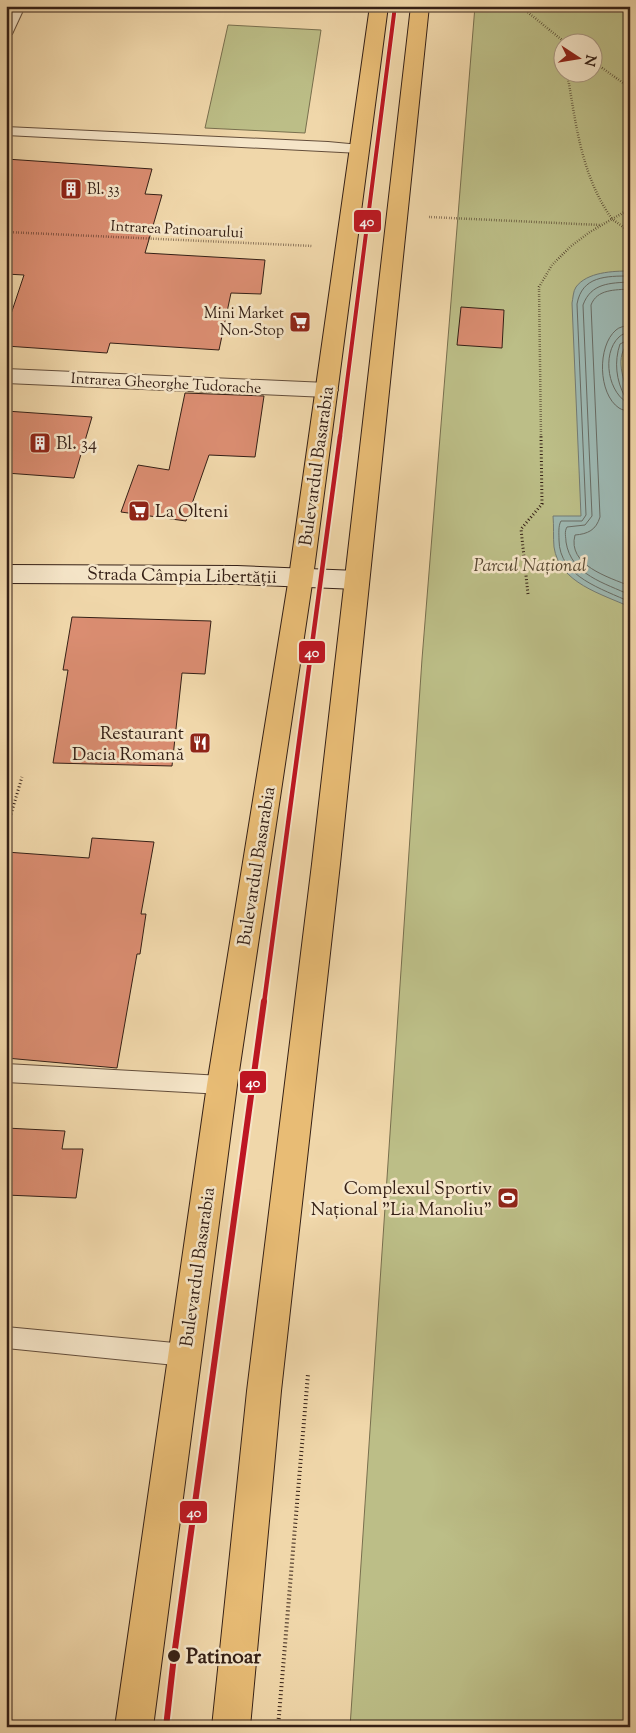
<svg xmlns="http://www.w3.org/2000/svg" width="636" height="1733" font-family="'Sorts Mill Goudy',serif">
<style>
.green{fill:#bcbe87;stroke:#786f4e;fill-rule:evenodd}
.water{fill:#9db8b2;stroke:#737b74}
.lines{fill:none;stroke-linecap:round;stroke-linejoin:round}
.shore{stroke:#696c64;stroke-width:1}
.building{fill:#da8d71;stroke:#352016}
.lane-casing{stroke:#644e3b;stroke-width:2}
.street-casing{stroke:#644e3b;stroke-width:2}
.secondary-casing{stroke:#352016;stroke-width:2}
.primary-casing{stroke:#352016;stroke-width:2}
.path-far2{stroke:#352016;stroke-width:2.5;stroke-dasharray:0.5 2;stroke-linecap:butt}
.path-far1{stroke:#352016;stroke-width:3;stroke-dasharray:1 2.5;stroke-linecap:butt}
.path{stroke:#352016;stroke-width:4;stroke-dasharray:1 3;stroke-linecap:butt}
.lane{fill:#f5e5c8;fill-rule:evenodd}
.street{fill:#f5e5c8;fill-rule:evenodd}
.secondary{fill:#f5e5c8;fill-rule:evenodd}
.primary{fill:#e8bc75;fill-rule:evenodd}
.tram-1-far2-casing{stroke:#f5e5c8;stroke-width:6}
.tram-1-far1-casing{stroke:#f5e5c8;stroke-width:8}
.tram-1-casing{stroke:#f5e5c8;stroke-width:10}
.tram-1-far2{stroke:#be1622;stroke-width:4}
.tram-1-far1{stroke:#be1622;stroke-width:4.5}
.tram-1{stroke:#be1622;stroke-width:6}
.stop-dot{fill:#352016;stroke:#f5e5c8;stroke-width:2}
.labels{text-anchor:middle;stroke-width:5;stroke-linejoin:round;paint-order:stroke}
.far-poi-label{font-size:15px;fill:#352016;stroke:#f5e5c8;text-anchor:start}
.far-street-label{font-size:15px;fill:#352016;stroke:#f5e5c8}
.poi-label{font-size:18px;fill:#352016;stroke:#f5e5c8;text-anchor:start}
.street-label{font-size:18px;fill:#352016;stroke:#f5e5c8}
.park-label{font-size:18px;font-style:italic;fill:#574832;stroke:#f5e5c8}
.near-stop-label{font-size:21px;font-weight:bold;fill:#352016;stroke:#f5e5c8;text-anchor:start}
.line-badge{stroke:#f5e5c8;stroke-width:2}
.badge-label{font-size:14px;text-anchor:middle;font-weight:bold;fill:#fff}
</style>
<rect width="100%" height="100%" fill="#f0d7aa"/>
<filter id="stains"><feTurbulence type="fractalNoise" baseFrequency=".004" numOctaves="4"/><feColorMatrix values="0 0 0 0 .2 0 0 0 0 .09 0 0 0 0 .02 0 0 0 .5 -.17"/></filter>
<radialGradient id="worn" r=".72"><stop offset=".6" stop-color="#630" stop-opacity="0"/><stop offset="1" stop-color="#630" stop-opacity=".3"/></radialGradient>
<!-- green -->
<g class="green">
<path d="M475 6H630V1727H350L422 659ZM564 42H594V72H564Z"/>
<path d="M228 25 321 30 305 133 205 128Z"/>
</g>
<!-- water -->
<path class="water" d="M630 271V342C613 355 624 382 630 398V607C602 594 559 583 554 547 553 537 554 526 553 516H581L572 303C573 299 573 291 576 287 587 272 613 271 630 271Z"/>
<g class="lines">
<!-- shore -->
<g class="shore">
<path d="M630 276C606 276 582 276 577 304L586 515 582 521H561C558 526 559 534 559 540 559 577 603 589 630 602"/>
<path d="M630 282C610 283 591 283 583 305L592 516 585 525 567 527C564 532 566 537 566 542 571 575 605 583 630 595"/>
<path d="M630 289C615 290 597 289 591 305L600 517C596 530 588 534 575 535 567 565 608 577 630 586"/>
<path d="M630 325C625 326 619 327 616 330 597 346 598 394 619 408 622 410 627 411 630 412"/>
<path d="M630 332C626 333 622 334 619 337 601 354 608 395 630 404"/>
<path d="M630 339 620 344C614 362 616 380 625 397L630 398"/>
</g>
</g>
<!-- building -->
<g class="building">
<path d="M6 159 152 169 145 194 162 195 145 253 265 260 261 294 231 293 219 350 110 343 107 353 6 346V329L24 275 6 274Z"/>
<path d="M461 307 504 310 502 348 457 345Z"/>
<path d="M185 393 264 396 255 457 209 455 186 521 121 512 138 465 169 470Z"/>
<path d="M6 411 92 417 74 478 6 473Z"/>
<path d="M72 617 211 621 205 674 182 673 172 766 53 763 68 670H63Z"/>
<path d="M92 838 154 842 141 914H146L140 954H137L117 1068 6 1058V852L89 858Z"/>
<path d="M6 1128 65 1131 62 1149H83L76 1198 6 1195Z"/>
</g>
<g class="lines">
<!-- lane casing -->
<g class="lane-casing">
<g id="lane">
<path d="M6 127 328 142 360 145 366 149 360 153 6 135Z"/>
<path d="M6 1064 222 1076 229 1079 232 1085 229 1091 222 1094 6 1082Z"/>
<path d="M6 1327 185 1344 192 1348 196 1355 192 1362 185 1366 6 1348Z"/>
</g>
</g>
<!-- street casing -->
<g class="street-casing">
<g id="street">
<path d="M7 6H25L12 34 6 35Z"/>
<path d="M6 369 327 383 335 385 338 390 335 395 327 397 6 383Z"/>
</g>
</g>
<!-- secondary casing -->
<g class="secondary-casing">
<path id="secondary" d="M6 565 237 566 357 571 366 574 369 580 366 586 357 589 237 584 6 583Z"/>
</g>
<!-- primary casing -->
<g class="primary-casing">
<g id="primary">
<path d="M370 6H388L313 577 237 1085 153 1727H115L207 1085 289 577Z"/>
<path d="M411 6H429L340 864 281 1391 250 1727H212L247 1391 312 864Z"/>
</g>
</g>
<!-- path-far2 -->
<g class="path-far2">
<path d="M520 6 562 40 564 49"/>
<path d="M594 62 630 88"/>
<path d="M630 209 612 219 630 232"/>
<path d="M429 217 600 225"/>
<path d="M6 232 313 246"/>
<path d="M541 437 539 287 552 265 570 247 590 232 612 219C581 175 576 124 567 72"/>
</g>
<!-- path-far1 -->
<g class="path-far1">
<path d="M528 594 521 529 542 504 541 436"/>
<path d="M6 831 22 777"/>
</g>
<!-- path -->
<path class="path" d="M278 1727 308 1374"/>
<!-- lane -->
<use href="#lane" class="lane"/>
<!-- street -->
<use href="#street" class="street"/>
<!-- secondary -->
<use href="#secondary" class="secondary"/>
<!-- primary -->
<use href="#primary" class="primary"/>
<!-- tram-1-far2 casing -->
<g class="tram-1-far2-casing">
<path id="tram-1-far2" d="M340 437 395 6"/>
</g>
<!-- tram-1-far1 casing -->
<g class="tram-1-far1-casing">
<path id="tram-1-far1" d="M264 1003 340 436"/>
</g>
<!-- tram-1 casing -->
<g class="tram-1-casing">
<path id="tram-1" d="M166 1727 174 1656 264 1001"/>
</g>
<!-- tram-1-far2 -->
<use href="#tram-1-far2" class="tram-1-far2"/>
<!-- tram-1-far1 -->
<use href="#tram-1-far1" class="tram-1-far1"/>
<!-- tram-1 -->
<use href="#tram-1" class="tram-1"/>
</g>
<!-- icons -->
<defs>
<g id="building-square" transform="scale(1.125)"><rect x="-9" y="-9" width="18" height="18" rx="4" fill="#8f2418" stroke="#f5e5c8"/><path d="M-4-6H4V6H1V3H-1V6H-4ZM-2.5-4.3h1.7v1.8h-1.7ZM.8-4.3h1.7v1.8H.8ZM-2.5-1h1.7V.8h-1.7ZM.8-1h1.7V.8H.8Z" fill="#fff"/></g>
<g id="supermarket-square" transform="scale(1.125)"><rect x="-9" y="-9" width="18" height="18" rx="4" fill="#8f2418" stroke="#f5e5c8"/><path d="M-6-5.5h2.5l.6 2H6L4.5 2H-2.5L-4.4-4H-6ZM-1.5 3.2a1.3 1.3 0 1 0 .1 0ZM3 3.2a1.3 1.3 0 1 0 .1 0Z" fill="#fff"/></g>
<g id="restaurant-square" transform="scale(1.125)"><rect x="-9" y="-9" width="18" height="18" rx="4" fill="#8f2418" stroke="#f5e5c8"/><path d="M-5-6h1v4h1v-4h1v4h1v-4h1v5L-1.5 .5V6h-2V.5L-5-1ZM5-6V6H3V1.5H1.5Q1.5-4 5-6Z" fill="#fff"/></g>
<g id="stadium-square" transform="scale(1.125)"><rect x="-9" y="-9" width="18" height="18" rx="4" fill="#8f2418" stroke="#f5e5c8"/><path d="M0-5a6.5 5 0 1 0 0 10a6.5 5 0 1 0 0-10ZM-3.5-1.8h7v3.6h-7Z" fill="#fff"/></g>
</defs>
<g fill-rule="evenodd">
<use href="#building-square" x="71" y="189"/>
<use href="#supermarket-square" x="300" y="322"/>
<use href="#building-square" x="40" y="443"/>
<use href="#supermarket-square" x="139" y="511"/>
<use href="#restaurant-square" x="200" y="743"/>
<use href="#stadium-square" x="508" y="1198"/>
</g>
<!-- markers -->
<circle class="stop-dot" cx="174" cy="1656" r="7"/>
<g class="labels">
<!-- far-poi labels -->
<g class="far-poi-label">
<text x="87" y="194">Bl. 33</text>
<text x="284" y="318" text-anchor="end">Mini Market<tspan x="284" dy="17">Non-Stop</tspan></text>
</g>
<!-- far-street labels -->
<g class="far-street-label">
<text transform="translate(177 229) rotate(3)" y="5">Intrarea Patinoarului</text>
<text transform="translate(166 383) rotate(3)" y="5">Intrarea Gheorghe Tudorache</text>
</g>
<!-- poi labels -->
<g class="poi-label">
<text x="56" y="449">Bl. 34</text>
<text x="155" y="517">La Olteni</text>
<text x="184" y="739" text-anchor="end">Restaurant<tspan x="184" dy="21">Dacia Romană</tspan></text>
<text x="492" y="1194" text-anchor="end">Complexul Sportiv<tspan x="492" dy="21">Național "Lia Manoliu"</tspan></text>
</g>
<!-- street labels -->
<g class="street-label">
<text transform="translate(316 466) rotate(-82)" y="6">Bulevardul Basarabia</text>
<text transform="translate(182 575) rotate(1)" y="6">Strada Câmpia Libertății</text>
<text transform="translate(256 866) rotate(-81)" y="6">Bulevardul Basarabia</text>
<text transform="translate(197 1267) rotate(-82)" y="6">Bulevardul Basarabia</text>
</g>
<!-- park labels -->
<g class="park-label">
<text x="530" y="571">Parcul Național</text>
</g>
<!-- near-stop labels -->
<g class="near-stop-label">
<text x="186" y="1663">Patinoar</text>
</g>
</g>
<g class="line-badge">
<rect x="353" y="209" width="29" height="24" rx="5" fill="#be1622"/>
<rect x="298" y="640" width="28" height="24" rx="5" fill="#be1622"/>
<rect x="239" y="1070" width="28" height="24" rx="5" fill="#be1622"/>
<rect x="179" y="1500" width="29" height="24" rx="5" fill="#be1622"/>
</g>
<g class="badge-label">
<text x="367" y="226">40</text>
<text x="312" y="657">40</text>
<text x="253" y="1087">40</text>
<text x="194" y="1517">40</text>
</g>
<!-- margin -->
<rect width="636" height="1733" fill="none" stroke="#f0d7aa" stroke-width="25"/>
<rect x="8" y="8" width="621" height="1718" fill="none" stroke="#352016" stroke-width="2.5"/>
<rect x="12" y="12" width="611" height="1708" fill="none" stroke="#352016"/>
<!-- north arrow -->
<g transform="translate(578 58) rotate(102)"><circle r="24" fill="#f5e5c8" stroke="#a89681"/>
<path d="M0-4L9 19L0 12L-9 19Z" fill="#8f2418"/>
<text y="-8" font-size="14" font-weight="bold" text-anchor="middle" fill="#352016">N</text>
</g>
<rect width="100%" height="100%" filter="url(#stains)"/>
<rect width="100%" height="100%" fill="url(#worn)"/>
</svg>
